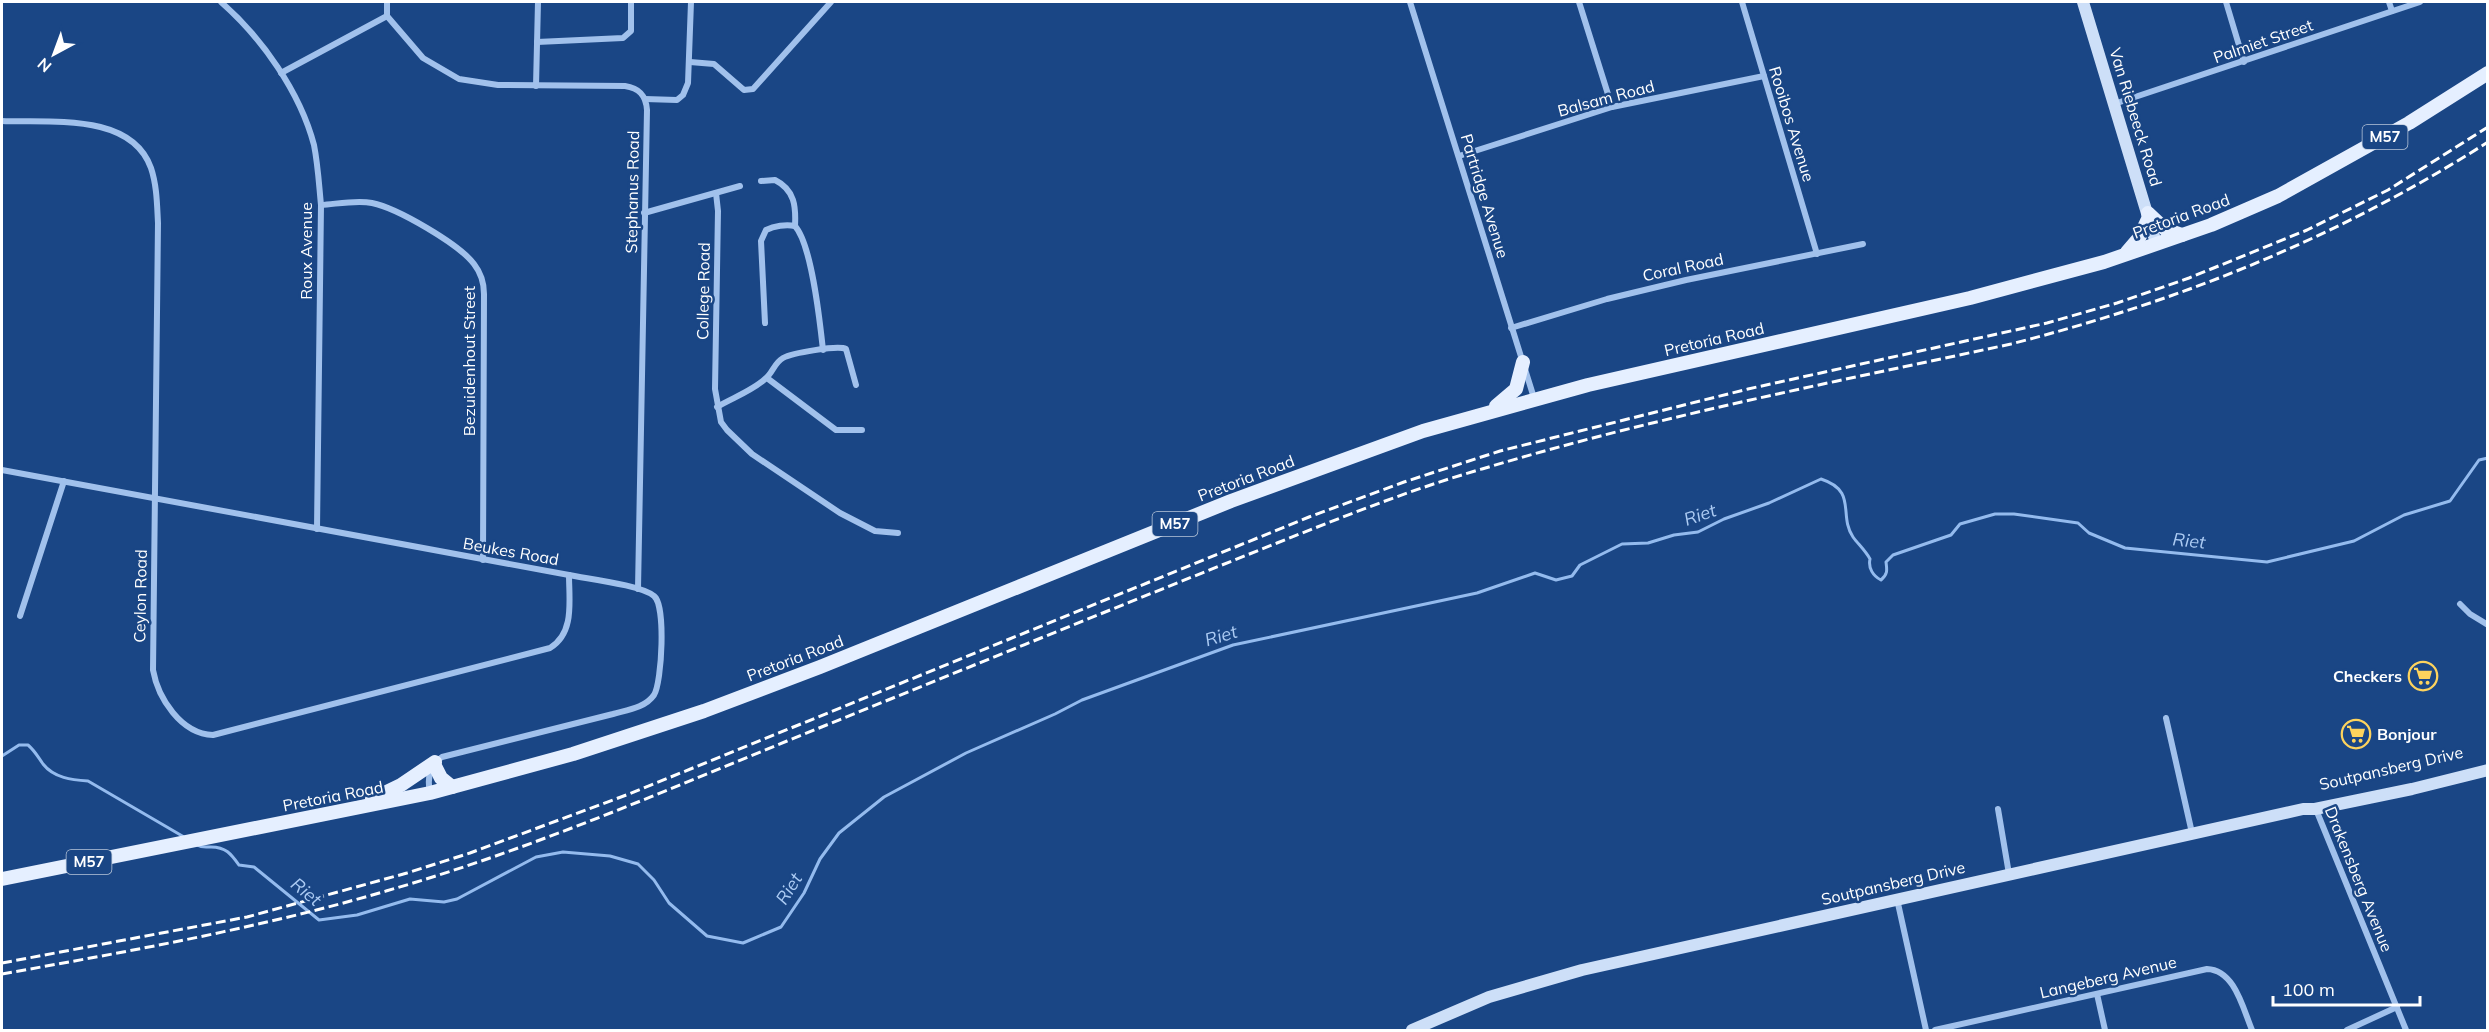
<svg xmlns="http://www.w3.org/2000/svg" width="2489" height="1032" font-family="Mulish,sans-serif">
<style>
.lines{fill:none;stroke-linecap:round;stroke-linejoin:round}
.stream{stroke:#94bbee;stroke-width:3}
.street{stroke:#a1c1ec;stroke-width:6}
.secondary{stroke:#cddff8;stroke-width:12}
.primary{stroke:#e5efff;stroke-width:14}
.rail{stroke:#fff;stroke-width:3;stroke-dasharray:10 4.5;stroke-linecap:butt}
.labels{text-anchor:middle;stroke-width:5;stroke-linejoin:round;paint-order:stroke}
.shield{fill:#1a4685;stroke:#bac8da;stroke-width:1.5}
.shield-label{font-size:15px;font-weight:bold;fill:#fff}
.street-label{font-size:16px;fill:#fff;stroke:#1a4685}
.poi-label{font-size:16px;font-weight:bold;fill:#fff;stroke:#1a4685;text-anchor:end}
.water-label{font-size:18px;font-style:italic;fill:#accbf3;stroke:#1a4685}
</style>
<rect width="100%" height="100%" fill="#1a4685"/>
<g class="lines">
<!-- stream -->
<g class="stream">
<path d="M2 756 19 745H28C35 751 38 757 43 764 54 778 72 780 88 781L184 837"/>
<path d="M197 845C202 848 205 847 211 847 226 847 231 854 239 865L254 867 319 920 357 915 410 899 444 902 457 899 536 857 563 852 610 856 638 864 654 880 669 903 707 936 743 943 781 927 804 893 820 859 839 833 884 797 966 753 1055 714 1082 700 1233 645 1477 593 1535 573 1556 580 1572 576 1580 565 1622 544 1648 543 1674 535 1698 532 1724 519 1769 503 1821 479C1858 491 1838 515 1853 537 1858 544 1865 550 1870 559 1868 568 1873 576 1881 580 1888 574 1887 570 1886 562L1893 555 1951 535 1960 524 1995 514H2014L2078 523 2089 533 2125 548 2267 562 2354 541 2404 515 2450 501 2479 460 2488 458"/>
</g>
<!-- street -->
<g class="street">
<path d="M221 2C262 38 300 92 314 145 318 165 319 185 321 205L317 529"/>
<path d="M387 2V16L423 58 459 79 498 85 625 86C639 88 646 95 647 110L638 589"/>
<path d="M1410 2 1534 398"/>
<path d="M1579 2 1612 107"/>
<path d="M1742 2 1817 254"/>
<path d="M2226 2 2244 62"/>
<path d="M2389 2 2392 11"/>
<path d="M537 42 623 38 631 31V2"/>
<path d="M690 62 714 64 744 90 753 89 831 2"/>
<path d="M281 73 387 16"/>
<path d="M536 86 538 2"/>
<path d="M645 99 677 100 683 95 688 83 691 2"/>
<path d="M2114 104 2420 2"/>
<path d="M2 121C49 123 131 112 151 168 157 186 157 205 158 223L153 670C158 698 181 734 213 735L550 648C575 633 569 600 569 575"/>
<path d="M1459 156 1612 107 1764 76"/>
<path d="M761 181 775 180C795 190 796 207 795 226"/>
<path d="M716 193 718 211 715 389 721 422 727 430 752 454 840 513 875 531 898 533"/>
<path d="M321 205C337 204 356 200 372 203 397 208 459 244 474 264 481 273 484 283 484 294L483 560"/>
<path d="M644 213 740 186"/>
<path d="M765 323 761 241 766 230C774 226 786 224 795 226 812 245 820 323 823 350"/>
<path d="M1511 328 1607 299 1686 280 1863 244"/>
<path d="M767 378 836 430H862"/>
<path d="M717 407C732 398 752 391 765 379 773 373 774 363 783 358 792 353 838 345 846 349L856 385"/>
<path d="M2 470 569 575C588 579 641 585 654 596 666 605 662 682 654 695 645 708 627 710 613 714L442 757C429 765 427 778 430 793"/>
<path d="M2460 604 2470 614 2488 625"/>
<path d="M20 616 64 481"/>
<path d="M2166 718 2192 833"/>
<path d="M2315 807 2406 1030"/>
<path d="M1998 809 2009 874"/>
<path d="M1897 899 1926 1030"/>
<path d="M2097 994 2105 1030"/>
<path d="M1935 1030 2207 969C2235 970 2243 1009 2252 1030"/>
<path d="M2347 1030 2397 1007"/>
</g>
<!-- secondary -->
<g class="secondary">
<path d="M2083 2 2156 243"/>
<path d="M1412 1030 1489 997 1582 970 2303 809H2315L2412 789 2488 770"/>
</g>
<!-- primary -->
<g class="primary">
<path d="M2148 213 2165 229 2182 235"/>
<path d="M2127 252 2139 238 2149 217"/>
<path d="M1496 406 1516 389 1523 362"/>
<path d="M434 764 441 778 452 787"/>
<path d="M372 799 401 785 435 762"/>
<path d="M2 879 430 793 573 754 704 711 820 667 1231 501 1423 431 1588 385 1970 298 2104 262 2211 225 2278 196 2409 123 2488 73"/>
</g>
<!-- rail -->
<g class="rail">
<path d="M2 963 247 917 407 873 470 853 629 794 1309 517 1404 482 1500 451 1748 389 2047 323 2117 303 2189 278 2307 230 2388 190 2488 127"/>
<path d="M2 974C131 951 260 928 386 891 523 852 655 795 787 741 950 675 1114 608 1277 543 1345 516 1412 489 1482 469 1655 417 1834 382 2011 344 2183 300 2337 238 2488 142"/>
</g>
</g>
<!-- icons -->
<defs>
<g id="supermarket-ring" transform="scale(1.5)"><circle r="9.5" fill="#1a4685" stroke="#fdd35d" stroke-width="1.5"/><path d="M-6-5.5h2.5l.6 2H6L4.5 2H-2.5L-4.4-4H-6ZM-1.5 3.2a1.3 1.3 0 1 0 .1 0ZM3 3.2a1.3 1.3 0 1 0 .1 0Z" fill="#fdd35d"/></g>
</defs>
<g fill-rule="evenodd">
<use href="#supermarket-ring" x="2423" y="676"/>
<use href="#supermarket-ring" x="2356" y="734"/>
</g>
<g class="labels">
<!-- shield labels -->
<g class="shield">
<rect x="2362.5" y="125" width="45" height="24" rx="4.5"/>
<rect x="1152.5" y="512" width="45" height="24" rx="4.5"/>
<rect x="66.5" y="850" width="45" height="24" rx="4.5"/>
</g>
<g class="shield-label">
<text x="2385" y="142">M57</text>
<text x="1175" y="529">M57</text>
<text x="89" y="867">M57</text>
</g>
<!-- street labels -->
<g class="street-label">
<text transform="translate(2263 41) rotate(-19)" y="6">Palmiet Street</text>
<text transform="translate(1606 98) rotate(-15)" y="6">Balsam Road</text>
<text transform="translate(2136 117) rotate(73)" y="6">Van Riebeeck Road</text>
<text transform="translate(1792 124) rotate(73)" y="6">Rooibos Avenue</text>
<text transform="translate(632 192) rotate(-89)" y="6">Stephanus Road</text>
<text transform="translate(1485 196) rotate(73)" y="6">Partridge Avenue</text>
<text transform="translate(2181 216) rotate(-20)" y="6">Pretoria Road</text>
<text transform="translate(306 251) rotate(-90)" y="6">Roux Avenue</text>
<text transform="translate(1683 267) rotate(-12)" y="6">Coral Road</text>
<text transform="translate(703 291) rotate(-89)" y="6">College Road</text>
<text transform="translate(1714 339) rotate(-13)" y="6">Pretoria Road</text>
<text transform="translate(469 361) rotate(-90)" y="6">Bezuidenhout Street</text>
<text transform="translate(1246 478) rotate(-21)" y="6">Pretoria Road</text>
<text transform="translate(511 551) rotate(10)" y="6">Beukes Road</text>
<text transform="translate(140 596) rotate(-89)" y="6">Ceylon Road</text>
<text transform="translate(795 658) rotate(-21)" y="6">Pretoria Road</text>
<text transform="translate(2391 768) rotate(-13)" y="6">Soutpansberg Drive</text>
<text transform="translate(333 796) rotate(-11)" y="6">Pretoria Road</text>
<text transform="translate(2359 879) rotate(68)" y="6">Drakensberg Avenue</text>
<text transform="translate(1893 883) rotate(-13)" y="6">Soutpansberg Drive</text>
<text transform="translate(2108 977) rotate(-13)" y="6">Langeberg Avenue</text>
</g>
<!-- poi labels -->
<g class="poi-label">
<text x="2402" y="682">Checkers</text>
<text x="2377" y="740" text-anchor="start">Bonjour</text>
</g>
<!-- water labels -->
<g class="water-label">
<text transform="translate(1700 515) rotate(-19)" y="6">Riet</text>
<text transform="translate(2189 541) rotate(6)" y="6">Riet</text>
<text transform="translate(1221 636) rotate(-17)" y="6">Riet</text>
<text transform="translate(789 889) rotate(-58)" y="6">Riet</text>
<text transform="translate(306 892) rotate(39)" y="6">Riet</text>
</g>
</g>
<!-- border -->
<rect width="2489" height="1032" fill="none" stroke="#ffffff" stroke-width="6"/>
<!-- north arrow -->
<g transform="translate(54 54) rotate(221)" stroke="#1a4685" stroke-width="4.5" paint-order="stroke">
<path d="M0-4.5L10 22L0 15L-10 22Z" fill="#ffffff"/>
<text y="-9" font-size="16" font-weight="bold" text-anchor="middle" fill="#ffffff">N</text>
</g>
<!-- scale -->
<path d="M2273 996v9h147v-9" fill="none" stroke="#ffffff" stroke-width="3"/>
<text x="2282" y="996" font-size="18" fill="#ffffff" stroke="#1a4685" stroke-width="4.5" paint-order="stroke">100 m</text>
</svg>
